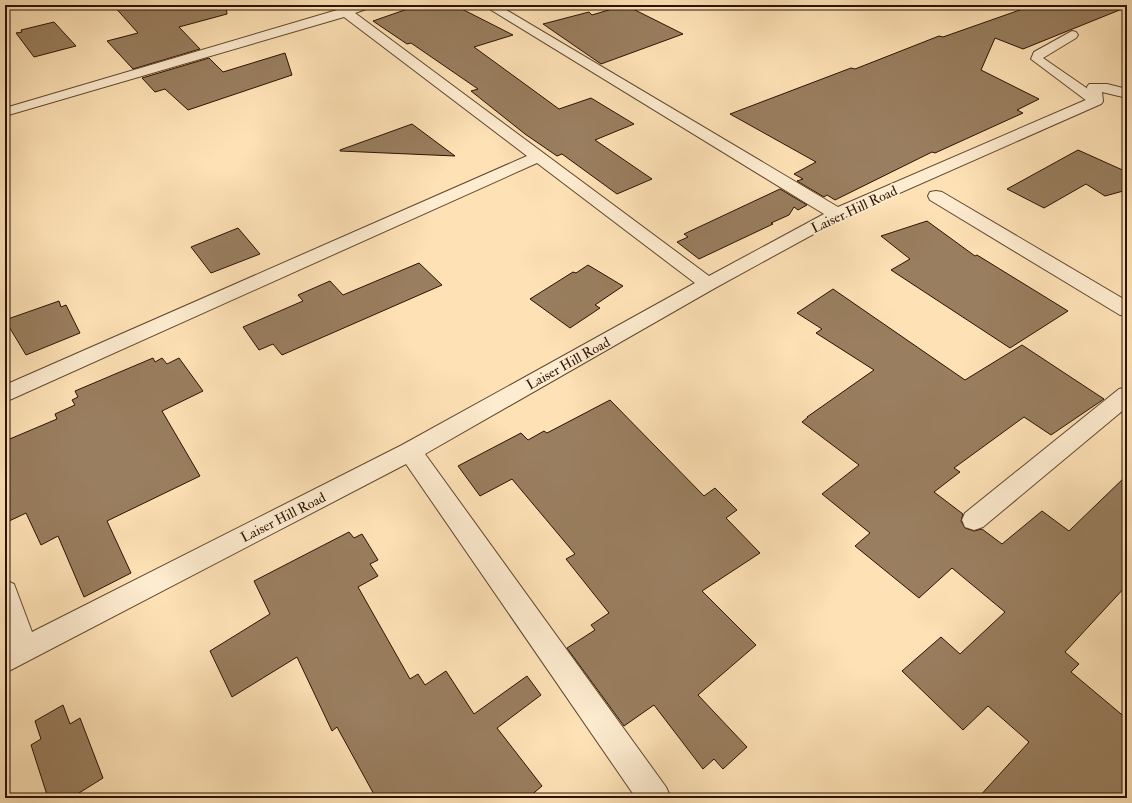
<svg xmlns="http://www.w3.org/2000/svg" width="1132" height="803" font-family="'IM FELL Double Pica',serif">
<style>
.building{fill:#997e5f;stroke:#2b1200}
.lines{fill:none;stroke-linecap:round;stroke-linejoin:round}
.lane-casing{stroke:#60462e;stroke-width:2}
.street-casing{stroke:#60462e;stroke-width:2}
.lane{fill:#feecd0;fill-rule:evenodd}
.street{fill:#feecd0;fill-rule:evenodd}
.labels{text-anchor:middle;stroke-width:4;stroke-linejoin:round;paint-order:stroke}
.street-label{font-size:14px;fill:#2b1200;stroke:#feecd0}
</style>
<rect width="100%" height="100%" fill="#fee2b6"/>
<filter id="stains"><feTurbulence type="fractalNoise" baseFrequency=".005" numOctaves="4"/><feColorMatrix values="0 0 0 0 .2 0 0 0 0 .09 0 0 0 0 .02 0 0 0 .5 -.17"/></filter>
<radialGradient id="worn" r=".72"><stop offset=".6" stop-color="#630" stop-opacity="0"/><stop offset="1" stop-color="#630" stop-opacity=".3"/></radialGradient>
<!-- building -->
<g class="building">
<path d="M113 5H226L227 14 179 27 200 49 133 69 107 41 138 33Z"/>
<path d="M419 5H454L513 35 474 47 559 109 591 98 634 124 595 140 652 179 617 194 562 154 557 156 525 134 471 91 478 89 411 43 407 44 373 21Z"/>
<path d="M625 5 683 34 601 64 543 24 589 12 592 15Z"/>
<path d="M1034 5H1127V7L1023 49 995 38 981 70 1039 99 1017 110 1023 113 935 153 932 152 835 200 827 195 824 197 797 181 803 179 794 174 816 162 730 114 851 68 855 69 939 36 943 37Z"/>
<path d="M54 22 76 46 34 57 16 33 22 32 21 30Z"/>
<path d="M285 53 292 75 188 110 165 89 155 92 142 78 209 58 223 72Z"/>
<path d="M412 124 455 156 340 151V150Z"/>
<path d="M1078 150 1127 172V190L1105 196 1086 184 1044 208 1007 189Z"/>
<path d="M780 189 807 205 798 210 794 207 789 215 771 223 773 224 699 259 677 242 688 237 684 234Z"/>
<path d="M927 221 975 256 977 255 1068 311 1010 348 891 270 910 259 881 236Z"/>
<path d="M238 228 260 254 211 273 191 247Z"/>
<path d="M419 263 442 285 282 355 273 344 259 350 243 327 303 301 298 295 330 281 343 295Z"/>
<path d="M588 265 623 286 595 305 600 308 570 328 530 299 573 272 576 273Z"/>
<path d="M833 289 965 380 1022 345 1104 399 1051 435 1024 417 954 468 960 472 934 492 963 514 961 521 965 528 974 531 982 529 1002 544 1042 511 1069 531 1127 475V585L1065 652 1079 664 1071 672 1127 719V798H978L1029 742 988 706 963 730 902 671 941 637 960 654 1005 612 952 568 919 598 855 546 870 533 822 494 859 465 802 422 808 417H807L874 370 816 333 822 329 797 313Z"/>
<path d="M59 301 61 307 66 305 80 333 26 355 5 320Z"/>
<path d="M153 358 155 362 162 358 167 364 179 358 203 391 162 411 200 476 107 521 131 573 84 597 58 536 41 545 26 513 5 523V441L57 419 55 414 75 405 72 400 78 397 75 391Z"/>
<path d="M610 400 704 496 715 488 737 510 726 518 760 553 702 591 756 645 698 695 747 747 723 769 714 759 703 769 654 705 624 726 567 648 595 630 591 625 609 613 566 559 575 554 512 479 480 496 458 466 521 433 528 440 544 431 547 433Z"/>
<path d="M349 532 354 538 362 534 378 560 370 564 378 576 358 587 410 679 418 674 425 685 446 671 474 714 527 676 541 695 497 728 542 786 528 798H376L337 727 332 731 297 657 232 697 210 651 270 614 254 581Z"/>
<path d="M63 705 70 724 80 718 103 778 71 798H48L31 745 41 739 35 721Z"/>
</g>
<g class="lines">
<!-- lane casing -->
<g class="lane-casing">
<path id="lane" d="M1072 31 1076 32 1078 35 1076 38 1043 58 1101 98 1103 101 1101 104H1091L1031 59 1034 52Z"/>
</g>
<!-- street casing -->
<g class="street-casing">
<g id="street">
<path d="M354 5H371L369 8 355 13 709 276 824 214 483 5H498L838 207 1088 99 1087 87 1089 84H1107L1127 89V98L1102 92 1103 101 1101 104 843 218 715 288 425 454 666 787 671 798H636L406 464 5 673V645L9 644 5 632V580L14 584 32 632 402 445 695 283 537 163 5 402V385L527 156 344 17 5 116V108Z"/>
<path d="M936 191 942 192 1127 301V316L1120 315 930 200 928 196 930 192Z"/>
<path d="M1127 387V407L983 527 974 530 965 527 962 520 965 513 1119 389Z"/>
</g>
</g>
<!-- lane -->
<use href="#lane" class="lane"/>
<!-- street -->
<use href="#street" class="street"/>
</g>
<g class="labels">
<!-- street labels -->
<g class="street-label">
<text transform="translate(854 209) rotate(-25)" y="5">Laiser Hill Road</text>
<text transform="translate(568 363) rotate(-29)" y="5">Laiser Hill Road</text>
<text transform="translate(283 517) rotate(-27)" y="5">Laiser Hill Road</text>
</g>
</g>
<!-- margin -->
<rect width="1132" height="803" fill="none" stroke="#fee2b6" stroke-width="20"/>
<rect x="6" y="6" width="1120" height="791" fill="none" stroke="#2b1200" stroke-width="2"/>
<rect x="10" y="10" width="1112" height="783" fill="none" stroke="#2b1200"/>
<rect width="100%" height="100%" filter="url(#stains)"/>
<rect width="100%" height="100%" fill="url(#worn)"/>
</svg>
